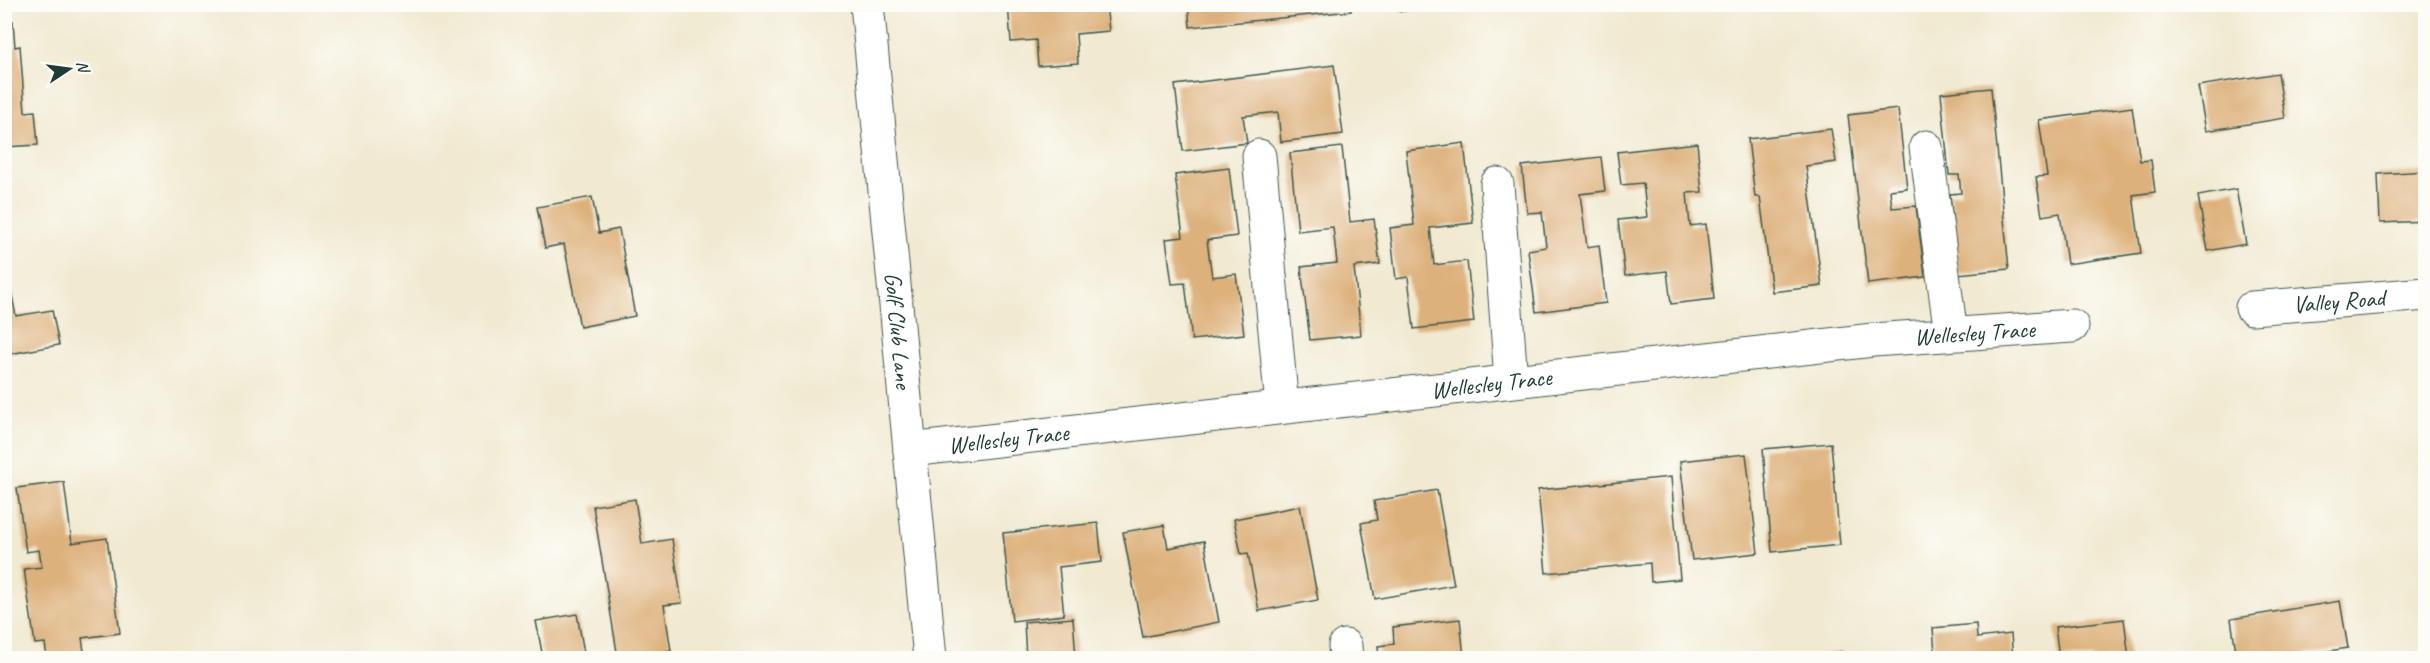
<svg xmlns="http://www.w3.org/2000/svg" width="2430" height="663" font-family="Caveat,sans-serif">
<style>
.building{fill:#ddb17b}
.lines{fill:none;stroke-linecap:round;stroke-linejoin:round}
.minor-casing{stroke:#3e574c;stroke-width:35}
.minor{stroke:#fff;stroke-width:33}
.labels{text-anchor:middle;stroke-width:4.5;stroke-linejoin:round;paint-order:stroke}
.street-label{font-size:24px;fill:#1f3d34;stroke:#fdfcf7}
</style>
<rect width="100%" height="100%" fill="#fdfcf7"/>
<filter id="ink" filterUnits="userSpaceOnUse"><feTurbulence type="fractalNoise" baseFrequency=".0167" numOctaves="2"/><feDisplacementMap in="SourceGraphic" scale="12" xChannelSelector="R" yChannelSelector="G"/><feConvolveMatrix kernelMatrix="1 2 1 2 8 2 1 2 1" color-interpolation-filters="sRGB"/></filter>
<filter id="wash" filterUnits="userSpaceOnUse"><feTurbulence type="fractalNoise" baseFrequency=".008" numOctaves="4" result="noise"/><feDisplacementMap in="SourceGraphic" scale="24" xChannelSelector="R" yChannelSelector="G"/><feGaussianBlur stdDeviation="1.35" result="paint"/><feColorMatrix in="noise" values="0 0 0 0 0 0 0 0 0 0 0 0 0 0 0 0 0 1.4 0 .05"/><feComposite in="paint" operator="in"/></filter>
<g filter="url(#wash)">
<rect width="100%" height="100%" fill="#f1ead1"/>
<g id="blocks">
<!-- building -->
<g class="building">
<path d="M1008 4H1106L1109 31 1076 34 1078 63 1038 66 1036 40 1011 42Z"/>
<path d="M1188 4H1350L1351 11 1190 27Z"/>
<path d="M1399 4H1457V6L1400 11Z"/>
<path d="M13 21 15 47 20 46 25 112 35 111 38 145 4 147V22Z"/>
<path d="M1334 65 1343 134 1281 142 1278 112 1243 116 1247 143 1183 151 1175 85Z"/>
<path d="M2278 73 2285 118 2206 131 2198 86Z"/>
<path d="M1991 88 2009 269 1958 274 1950 194 1961 193 1959 175H1949L1941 93Z"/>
<path d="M2132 107 2140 161 2151 160 2155 192 2133 195 2141 253 2067 264 2060 213 2042 216 2036 177 2047 176 2039 120Z"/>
<path d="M1898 109 1907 188 1890 190 1892 208 1916 206 1925 277 1868 284 1848 115Z"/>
<path d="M1831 129 1836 162 1806 166 1822 286 1772 292 1760 197H1755L1748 139Z"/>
<path d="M1464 143 1473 223 1430 228 1434 265 1467 261 1474 322 1414 329 1408 277 1396 279 1390 228 1414 225 1406 151Z"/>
<path d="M1697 143 1702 192 1687 193 1690 226 1706 224 1714 299 1671 304 1667 271 1625 276 1618 220 1647 217 1643 183 1621 185 1617 152Z"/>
<path d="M1342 147 1350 222 1374 219 1380 264 1354 267 1361 335 1310 340 1301 267 1337 263 1333 227 1298 231 1290 153Z"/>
<path d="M1601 157 1605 191 1580 194 1587 247 1599 245 1606 303 1536 312 1528 250 1546 247 1542 212 1527 213 1522 166Z"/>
<path d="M1229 168 1237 236 1207 240 1212 277 1236 274 1244 334 1192 340 1185 283 1172 284 1166 239 1183 237 1175 175Z"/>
<path d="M2426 171V221L2380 223 2378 174Z"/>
<path d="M2236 189 2246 244 2208 251 2198 196Z"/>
<path d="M592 197 599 233 619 229 635 316 580 327 564 244 545 248 537 207Z"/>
<path d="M4 256 16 316 52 310 59 345 4 355Z"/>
<path d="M1831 443 1840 545 1772 552 1763 449Z"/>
<path d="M1746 454 1758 553 1692 560 1680 461Z"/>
<path d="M1671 477 1680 579 1651 582 1650 563 1546 573 1538 490Z"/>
<path d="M64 482 72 543 107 538 120 633 82 638 85 658H47L45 643 35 644 24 569 42 567 39 550 26 552 17 488Z"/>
<path d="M1437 490 1454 585 1375 599 1361 523 1377 520 1374 501Z"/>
<path d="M635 499 642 544 672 539 682 603 664 605 671 651 641 656V658H618L593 506Z"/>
<path d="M1300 506 1318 600 1259 611 1248 553 1241 554 1234 519Z"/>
<path d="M1098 523 1102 562 1059 567 1064 615 1012 621 1003 533Z"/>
<path d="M1164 525 1168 548 1204 541 1219 622 1143 637 1123 532Z"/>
<path d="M2340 601 2348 648 2286 658H2237L2231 619Z"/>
<path d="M577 614 585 658H543L536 621Z"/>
<path d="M1073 618 1076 658H1026L1024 622Z"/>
<path d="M1460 619 1464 658H1379L1378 646 1394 644 1393 627Z"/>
<path d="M2124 619 2129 658H2059L2055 627Z"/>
<path d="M1976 624 1977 638 2011 634 2013 658H1915L1914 655 1935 653 1933 628Z"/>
<path d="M1841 652 1842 658H1812V657Z"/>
</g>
</g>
</g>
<g filter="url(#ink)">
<use href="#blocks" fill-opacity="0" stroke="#3e574c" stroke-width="1.5"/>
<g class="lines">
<!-- minor casing -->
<g class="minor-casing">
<g id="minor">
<path id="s1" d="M867 4 930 658"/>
<path d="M1926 147 1951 334"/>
<path d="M1259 156 1282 407"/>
<path d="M1497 184 1511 381"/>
<path id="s2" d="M2252 308 2426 294"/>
<path id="s3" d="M910 450 1873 340 2072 326"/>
<path d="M1345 646 1346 658"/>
</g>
</g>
<!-- minor -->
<use href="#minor" class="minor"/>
</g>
</g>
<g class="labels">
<!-- street labels -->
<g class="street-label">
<text dy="8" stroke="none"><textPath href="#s2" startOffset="87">Valley Road</textPath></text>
<text dy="8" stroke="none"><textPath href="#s1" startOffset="328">Golf Club Lane</textPath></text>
<text dy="8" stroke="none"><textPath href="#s3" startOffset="1071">Wellesley Trace</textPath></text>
<text dy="8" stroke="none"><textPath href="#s3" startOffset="585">Wellesley Trace</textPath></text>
<text dy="8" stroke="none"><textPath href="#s3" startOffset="99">Wellesley Trace</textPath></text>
</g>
</g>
<!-- margin -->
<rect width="2430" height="663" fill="none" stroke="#fdfcf7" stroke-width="24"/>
<!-- north arrow -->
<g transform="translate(69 69) rotate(77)" stroke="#fdfcf7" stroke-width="4.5" paint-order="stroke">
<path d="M0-4.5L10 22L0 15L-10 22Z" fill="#1f3d34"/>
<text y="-9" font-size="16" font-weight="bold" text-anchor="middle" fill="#1f3d34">N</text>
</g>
</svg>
